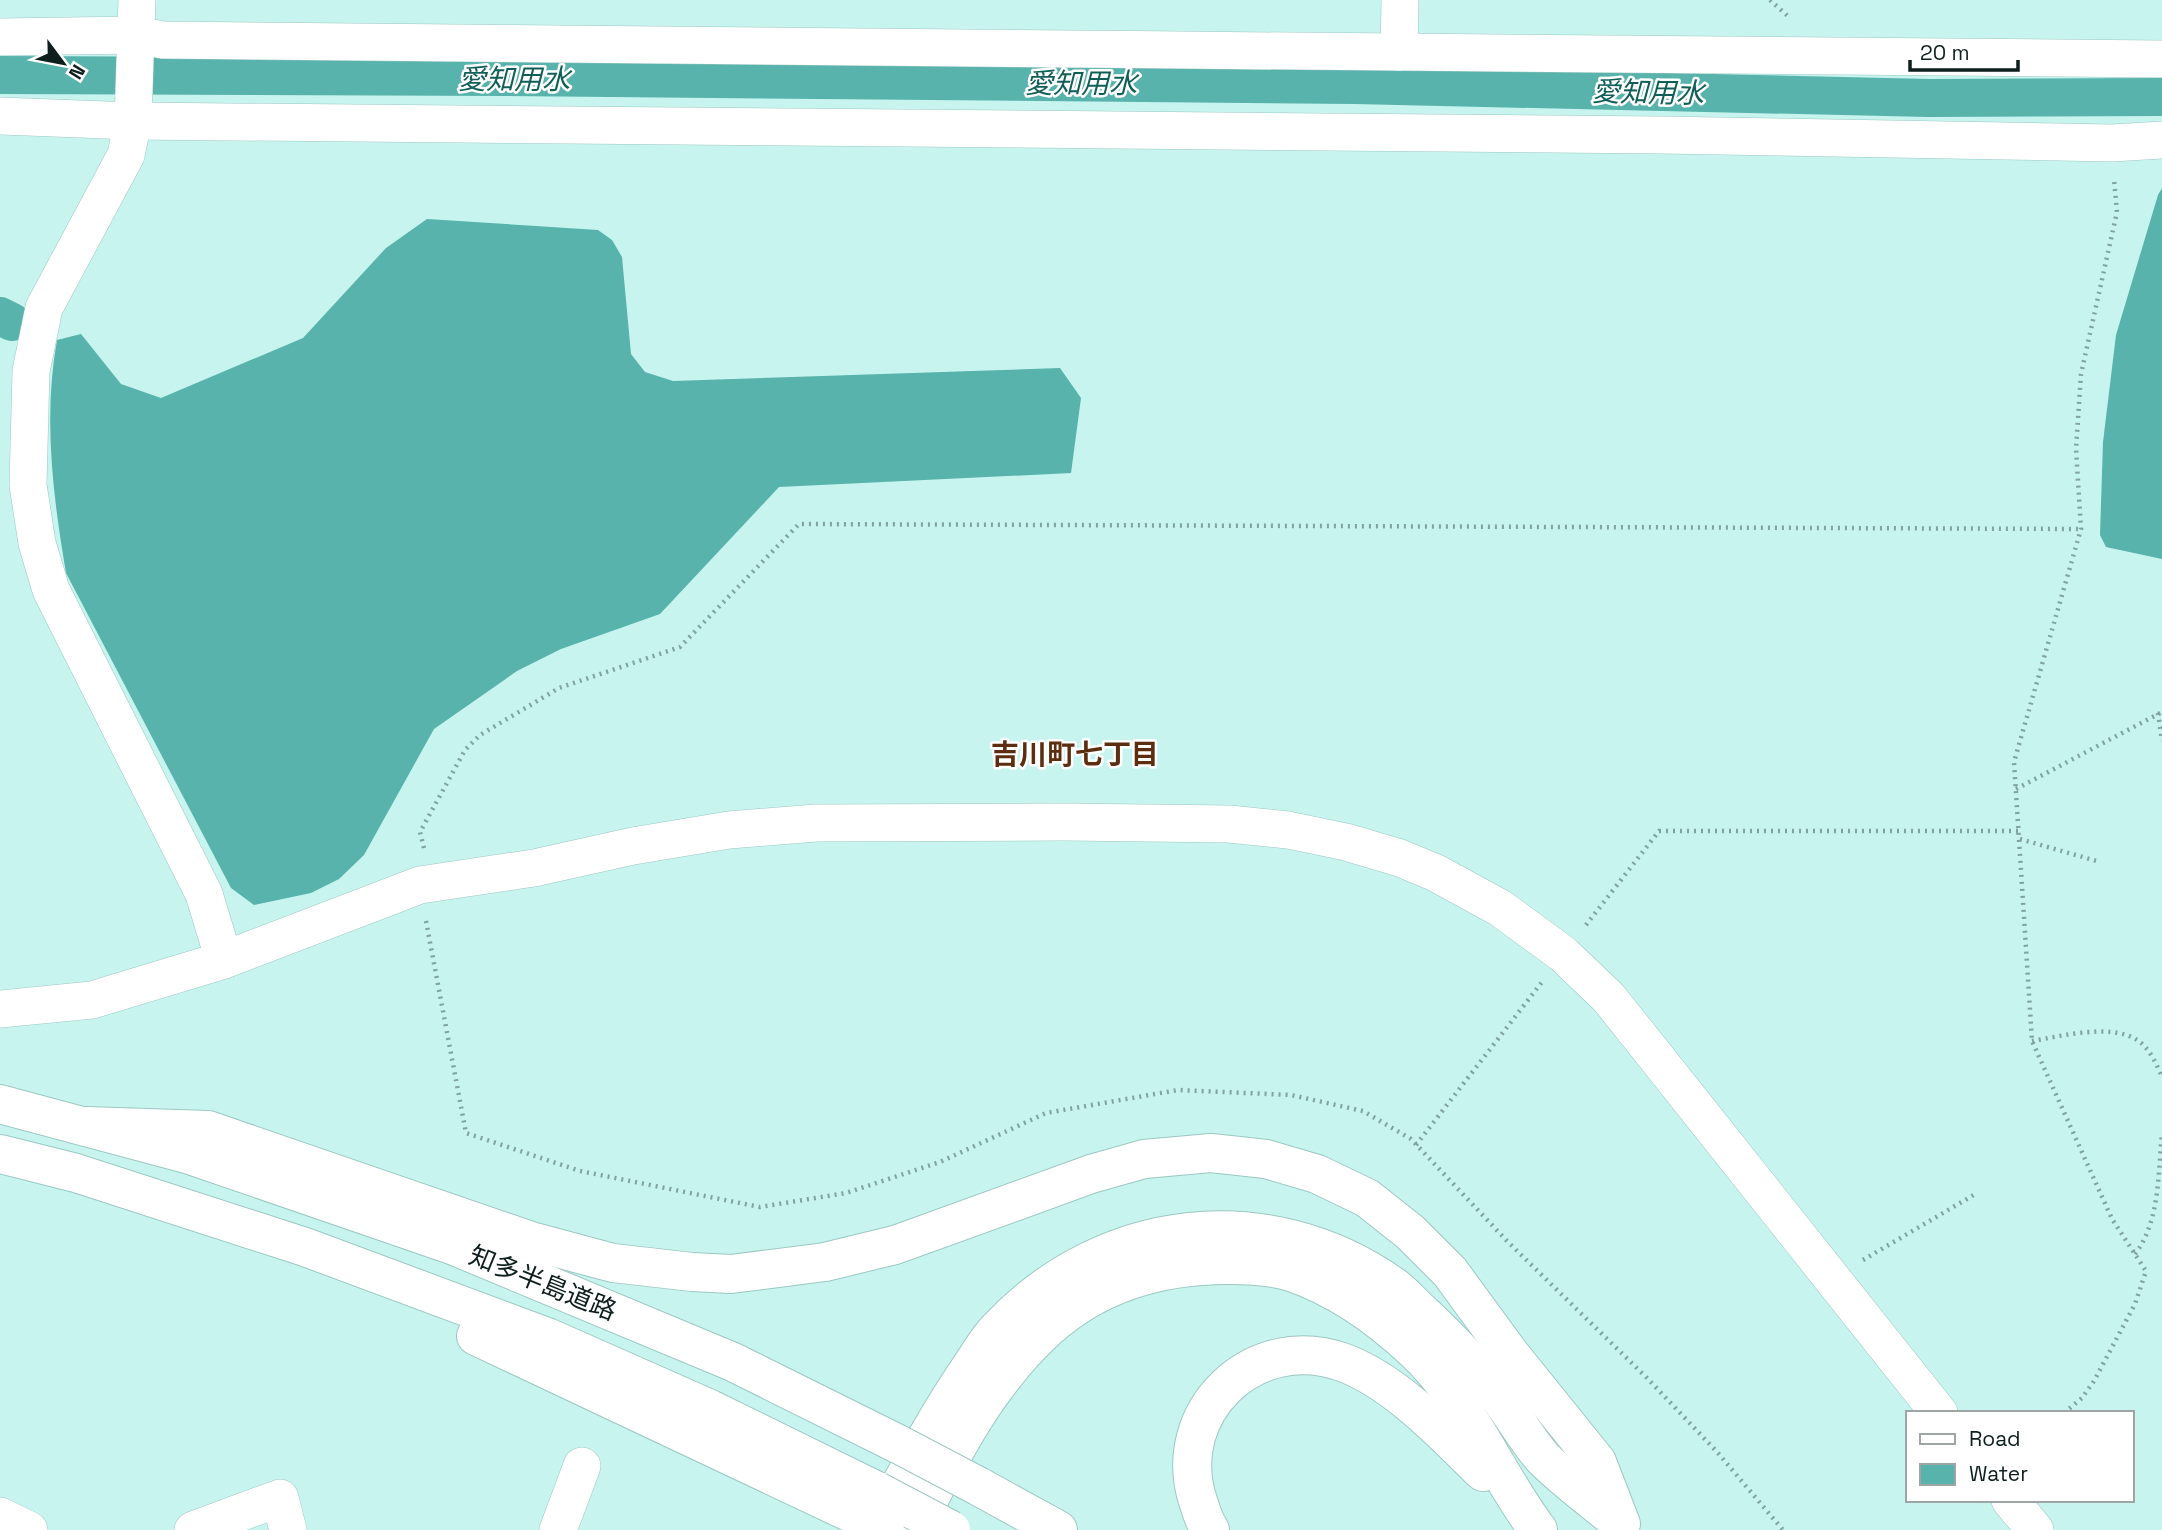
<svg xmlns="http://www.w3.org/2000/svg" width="2162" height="1530" font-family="'Space Grotesk','Noto Sans JP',sans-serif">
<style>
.water{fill:#57b3ab}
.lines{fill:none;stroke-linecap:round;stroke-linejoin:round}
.canal{stroke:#57b3ab;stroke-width:38}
.street-casing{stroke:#9cc8c3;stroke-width:38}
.highway-casing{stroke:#9cc8c3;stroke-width:40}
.path{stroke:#80a29f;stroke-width:4.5;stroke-dasharray:2 5;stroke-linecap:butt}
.street{stroke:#fff;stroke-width:37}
.highway{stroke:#fff;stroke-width:38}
.highway-bridge-casing{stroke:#9cc8c3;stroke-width:40;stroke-linecap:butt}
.highway-bridge{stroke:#fff;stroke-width:38}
.labels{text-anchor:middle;stroke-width:5;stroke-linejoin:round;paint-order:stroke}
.street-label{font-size:26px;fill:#0d1e1d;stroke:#fff}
.water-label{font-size:28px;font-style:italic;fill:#0f5e58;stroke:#fff}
.neighbourhood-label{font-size:28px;font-weight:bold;fill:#5c2d0e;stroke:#fff}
</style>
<rect width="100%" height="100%" fill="#c7f4ef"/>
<!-- water -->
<g class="water">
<path d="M2162 188V559L2106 547 2100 535 2103 442 2116 335 2158 195Z"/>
<path d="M427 219 598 230 612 240 622 257 631 354 645 372 673 381 1060 368 1081 398 1071 473 779 487 660 614 561 649 517 671 434 729 364 855 339 879 311 893 254 905 231 888 66 573C53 496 43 418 57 340L81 334 121 384 161 398 303 338 386 248Z"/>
</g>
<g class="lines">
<!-- canal -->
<g class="canal">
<path d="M0 75 506 77 1355 85 1929 98 2162 97"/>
<path d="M0 316 12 322"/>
</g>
<!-- street casing -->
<g class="street-casing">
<g id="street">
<path d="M137 0 133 121 126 155 44 308 31 371 28 485 37 543 51 590 204 894 224 960"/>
<path d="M0 37 136 35 163 40C829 50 1496 50 2162 59"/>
<path d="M1399 52 1400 0"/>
<path d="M0 116 133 121 1661 135 2112 143 2162 140"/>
<path d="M0 1009 92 1000 224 960 420 885 534 868 633 846 729 830 816 823 1065 822 1229 824 1288 830 1346 842 1400 858 1436 873 1500 908 1563 954 1609 998 1939 1413"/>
<path d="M2010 1500 2035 1530"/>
<path d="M0 1516 29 1530"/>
<path d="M193 1530 280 1498 288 1530"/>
<path d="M558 1530 582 1466"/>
</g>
</g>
<!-- highway casing -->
<g class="highway-casing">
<g id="highway">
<path d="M0 1104 190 1155 452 1245 733 1362 900 1445"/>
<path d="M87 1126 208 1130 531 1241 613 1263 692 1272 731 1274 825 1262 895 1245 1091 1174 1144 1159 1211 1153 1266 1159 1317 1174 1367 1198 1410 1232 1450 1272 1510 1354 1597 1462 1621 1524"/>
<path d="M0 1154 76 1173 305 1247 547 1337 710 1409 877 1491"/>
<path d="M476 1336 864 1519"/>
<path d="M978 1486 1058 1530"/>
<path d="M878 1528C906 1473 935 1419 970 1368 979 1355 987 1340 998 1329 1103 1217 1267 1197 1393 1286 1403 1293 1411 1303 1420 1311 1447 1336 1473 1363 1496 1393 1512 1413 1525 1437 1542 1457 1563 1479 1595 1502 1619 1522"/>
<path d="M914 1530C949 1458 987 1383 1048 1328 1098 1283 1162 1265 1228 1265 1249 1265 1271 1266 1291 1272 1338 1288 1379 1317 1415 1351 1466 1398 1496 1474 1538 1530"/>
<path d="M1210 1530C1204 1521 1201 1511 1198 1501 1169 1412 1254 1331 1342 1362 1395 1381 1444 1434 1483 1472"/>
</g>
</g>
<!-- path -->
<g class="path">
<path d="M1770 0 1790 18"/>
<path d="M2158 713 2162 741"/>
<path d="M2016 789 2162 712"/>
<path d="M2020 839 2100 862"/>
<path d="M424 848 420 832 465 750 480 735 559 688 680 647 799 524 2081 529"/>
<path d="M426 921 466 1133 580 1171 760 1207 846 1193 940 1162 1046 1113 1178 1090 1291 1095 1363 1111 1411 1139 1507 1241 1647 1378 1718 1453 1783 1530"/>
<path d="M1586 925 1659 831H2018"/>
<path d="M2032 1041C2062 1036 2111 1023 2137 1040 2149 1047 2157 1065 2162 1077"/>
<path d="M1416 1145 1542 982"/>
<path d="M2135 1254C2160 1222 2158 1173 2162 1133"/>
<path d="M1863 1260 1977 1193"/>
<path d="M2064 1413 2082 1398 2094 1381 2135 1304 2146 1271 2112 1219 2032 1041 2014 762 2081 529 2076 449 2081 374 2117 212 2114 179"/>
</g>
<!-- street -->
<use href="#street" class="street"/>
<!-- highway -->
<use href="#highway" class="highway"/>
<!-- highway-bridge casing -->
<g class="highway-bridge-casing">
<g id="highway-bridge">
<path d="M900 1445 978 1486"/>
<path d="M877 1491 951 1530"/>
<path d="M864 1519 885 1530"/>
</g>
</g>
<!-- highway-bridge -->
<use href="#highway-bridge" class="highway-bridge"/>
</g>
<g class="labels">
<!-- street labels -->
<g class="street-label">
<text transform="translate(543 1283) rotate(22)" y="9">知多半島道路</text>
</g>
<!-- water labels -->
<g class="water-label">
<text x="514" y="89">愛知用水</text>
<text x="1081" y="93">愛知用水</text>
<text transform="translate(1648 92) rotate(1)" y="10">愛知用水</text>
</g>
<!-- neighbourhood labels -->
<g class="neighbourhood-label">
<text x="1075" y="764">吉川町七丁目</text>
</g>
</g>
<!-- legend -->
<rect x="1906" y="1411" width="228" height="91" fill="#ffffff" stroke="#9ea5a5" stroke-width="2"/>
<rect x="1920" y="1434" width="35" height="10" fill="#ffffff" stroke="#9ea5a5" stroke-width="2"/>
<text x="1969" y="1446" font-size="21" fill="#0d1e1d">Road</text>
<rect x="1920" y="1464" width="35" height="21" fill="#57b3ab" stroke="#9ea5a5" stroke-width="2"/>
<text x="1969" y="1481" font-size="21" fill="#0d1e1d">Water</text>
<!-- north arrow -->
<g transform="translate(63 63) rotate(122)" stroke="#ffffff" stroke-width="5" paint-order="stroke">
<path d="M0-5L12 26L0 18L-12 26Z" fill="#0d1e1d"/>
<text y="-10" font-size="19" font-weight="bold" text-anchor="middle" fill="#0d1e1d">N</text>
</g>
<!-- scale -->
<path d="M1910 60v10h108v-10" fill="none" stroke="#0d1e1d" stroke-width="3.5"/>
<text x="1920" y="60" font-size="21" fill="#0d1e1d" stroke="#ffffff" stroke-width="5" paint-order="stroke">20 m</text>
</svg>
